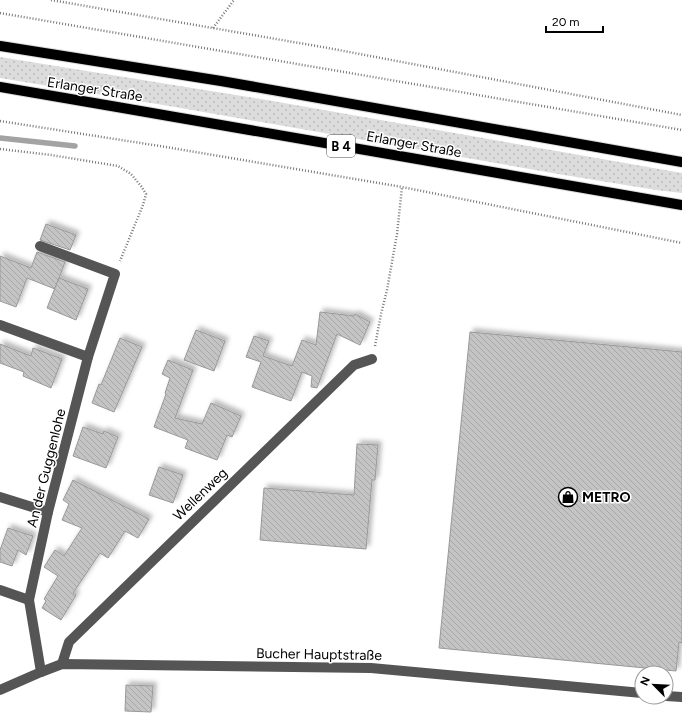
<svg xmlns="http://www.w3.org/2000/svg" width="682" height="713" font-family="Figtree,sans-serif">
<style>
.green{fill:url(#green-dots)}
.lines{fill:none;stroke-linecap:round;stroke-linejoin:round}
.stream{stroke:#a3a3a3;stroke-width:5.5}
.building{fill:url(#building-back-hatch);stroke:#999;filter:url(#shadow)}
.major-casing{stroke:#dbdbdb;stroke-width:12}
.path{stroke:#777;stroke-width:2.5;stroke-dasharray:1 2;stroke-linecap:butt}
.minor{stroke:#555;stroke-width:10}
.major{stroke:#000;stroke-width:10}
.labels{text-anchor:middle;stroke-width:3;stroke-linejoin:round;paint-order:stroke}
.shield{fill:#fff;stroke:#4c4c4c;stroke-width:1}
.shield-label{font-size:13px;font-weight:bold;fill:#000}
.street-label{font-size:14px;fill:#000;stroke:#fff}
.poi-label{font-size:14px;font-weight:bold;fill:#000;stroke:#fff;text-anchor:start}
</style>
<defs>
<pattern id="green-dots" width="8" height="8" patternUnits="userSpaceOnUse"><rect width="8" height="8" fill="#dcdcdc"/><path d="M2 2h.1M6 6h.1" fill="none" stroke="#bbb" stroke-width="1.8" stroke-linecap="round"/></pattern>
<pattern id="building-back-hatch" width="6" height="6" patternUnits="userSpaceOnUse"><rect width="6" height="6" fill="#c4c4c4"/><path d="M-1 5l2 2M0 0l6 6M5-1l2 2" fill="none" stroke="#a7a7a7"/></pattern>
<filter id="shadow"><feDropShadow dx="3.5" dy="-3.5" stdDeviation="2" flood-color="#0004"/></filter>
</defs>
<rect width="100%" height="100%" fill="#fff"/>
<!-- green -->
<path class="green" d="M0 57 267 100 682 173V193L656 190 558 174 175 107 0 78Z"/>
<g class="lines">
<!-- stream -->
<path class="stream" d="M0 138 75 146"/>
</g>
<!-- building -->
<g class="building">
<path d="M46 224 76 235 70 250 40 240Z"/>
<path d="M37 252 65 262 55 289 27 278 16 307 0 301V256L31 268Z"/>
<path d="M59 278 88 289 76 320 47 308Z"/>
<path d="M320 312 354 316 355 314 370 322 360 345 337 334 317 388 311 387 312 376 302 372 291 401 252 387 261 362 246 357 254 336 269 341 263 356 292 366 302 340 316 345Z"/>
<path d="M196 330 225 341 214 371 184 360Z"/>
<path d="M470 332 682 352V643L679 642 676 671 439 648Z"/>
<path d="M120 338 142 347 114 412 92 403 99 384 101 385Z"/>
<path d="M0 344 31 356 33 348 62 359 51 388 23 376 24 372 0 363Z"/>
<path d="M168 360 193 370 175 418 202 424 211 403 241 416 232 437 227 435 217 460 185 448 188 440 154 427 166 394 165 393 170 378 162 374Z"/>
<path d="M83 427 103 434 104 431 118 437 106 468 73 456Z"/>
<path d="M357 444 378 445 375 480H372L366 549 260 540 264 488 354 495Z"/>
<path d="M159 467 183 475 173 503 149 495Z"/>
<path d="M73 480 149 519 138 538 125 531 108 558 100 553 73 593 76 595 61 620 42 608 46 601 44 599 58 576 44 567 55 550 64 556 82 528 62 520 69 504 63 500Z"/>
<path d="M8 528 33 536 26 555 18 550 12 566 0 562V550Z"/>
<path d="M126 685 153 686 151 712 125 711Z"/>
</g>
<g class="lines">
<!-- major casing -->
<g class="major-casing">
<g id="major">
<path d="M0 46 221 81 682 162"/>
<path d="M0 87 123 108 682 205"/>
</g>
</g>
<!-- path -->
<g class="path">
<path d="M51 0 328 48 682 115"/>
<path d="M0 13 682 130"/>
<path d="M213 28 234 0"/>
<path d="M0 121 166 147 402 187 682 243"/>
<path d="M0 149 51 155 118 166 131 174 141 186 146 194 143 205 120 261"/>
<path d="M375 346 381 314 387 290 397 234 402 187"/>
</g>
<!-- minor -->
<g class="minor">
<path d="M40 246 115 274 88 357 48 512 29 600 41 672"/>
<path d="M0 325 88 357"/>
<path d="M0 497 48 512"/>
<path d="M0 590 29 600"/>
<path d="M62 664 69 642 354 365 372 359"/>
<path d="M0 690 41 672 62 664 371 668 642 693"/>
<path d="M666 696 682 697"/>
</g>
<!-- major -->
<use href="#major" class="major"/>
</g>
<!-- icons -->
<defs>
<g id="shop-ring" transform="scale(1)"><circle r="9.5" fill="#fff" stroke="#000" stroke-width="1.5"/><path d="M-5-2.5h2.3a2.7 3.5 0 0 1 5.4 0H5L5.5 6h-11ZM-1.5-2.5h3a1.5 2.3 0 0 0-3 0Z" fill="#000"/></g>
</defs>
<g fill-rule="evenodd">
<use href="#shop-ring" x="568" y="497"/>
</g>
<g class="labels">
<!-- shield labels -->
<rect class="shield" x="327" y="135" width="28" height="22" rx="3"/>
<g class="shield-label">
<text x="341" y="151">B 4</text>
</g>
<!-- street labels -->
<g class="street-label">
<text transform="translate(95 89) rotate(9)" y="5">Erlanger Straße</text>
<text transform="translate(414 144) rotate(10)" y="5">Erlanger Straße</text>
<text transform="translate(46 468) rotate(-76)" y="5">An der Guggenlohe</text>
<text transform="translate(200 494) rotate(-44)" y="5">Wellenweg</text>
<text transform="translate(319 654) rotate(1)" y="5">Bucher Hauptstraße</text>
</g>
<!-- poi labels -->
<g class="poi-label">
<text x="582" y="502">METRO</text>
</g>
</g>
<!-- north arrow -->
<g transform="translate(654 685) rotate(294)"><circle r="19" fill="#ffffff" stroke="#999999"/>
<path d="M0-3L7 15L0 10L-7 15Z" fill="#000000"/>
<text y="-6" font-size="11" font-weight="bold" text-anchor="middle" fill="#000000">N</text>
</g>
<!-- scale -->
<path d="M546 26v6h57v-6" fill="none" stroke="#000000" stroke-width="2"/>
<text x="552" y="26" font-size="12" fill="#000000" stroke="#ffffff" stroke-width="3" paint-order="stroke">20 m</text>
</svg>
